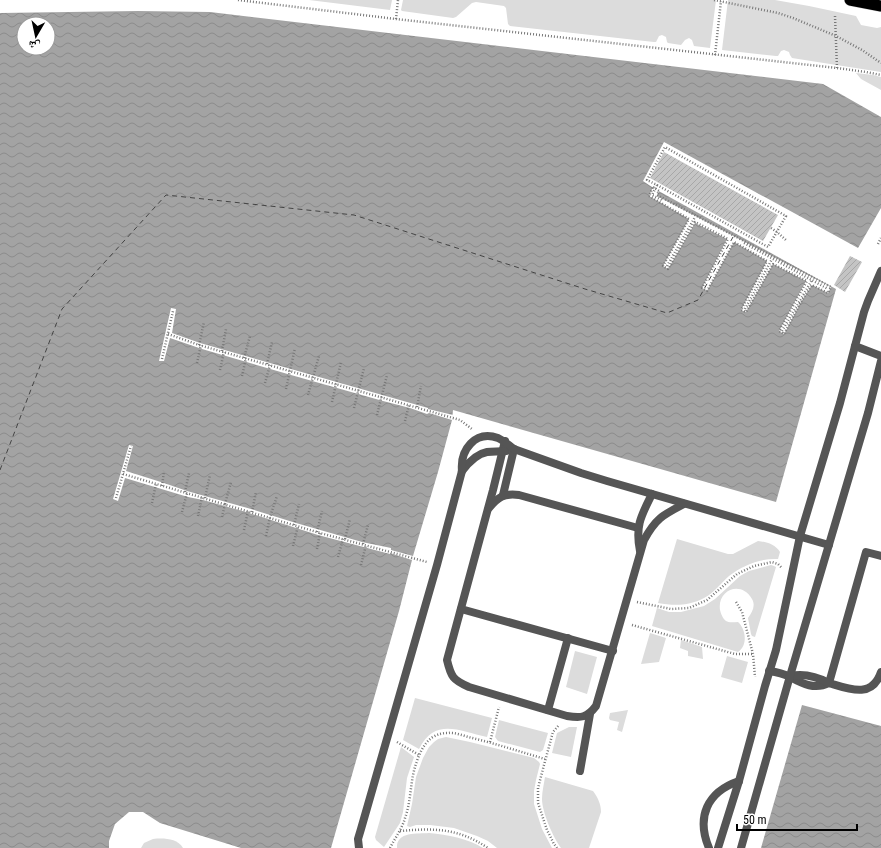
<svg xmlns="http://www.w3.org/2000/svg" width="881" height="848" font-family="'Roboto Condensed','Noto Naskh Arabic',sans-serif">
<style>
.green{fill:#dcdcdc}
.water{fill:url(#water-waves);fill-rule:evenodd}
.pier{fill:#fff}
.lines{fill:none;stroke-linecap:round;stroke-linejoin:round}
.ferry{stroke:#444;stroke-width:1;stroke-dasharray:5 4;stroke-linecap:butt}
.building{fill:url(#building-hatch)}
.trunk-casing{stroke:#dbdbdb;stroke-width:12}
.path{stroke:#777;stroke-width:2.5;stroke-dasharray:1 2;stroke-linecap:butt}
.service{stroke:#555;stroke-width:8}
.trunk{stroke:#000;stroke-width:11}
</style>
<defs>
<pattern id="water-waves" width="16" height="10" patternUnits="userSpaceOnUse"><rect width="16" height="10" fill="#a3a3a3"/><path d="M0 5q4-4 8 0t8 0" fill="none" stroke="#8b8b8b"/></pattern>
<pattern id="building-hatch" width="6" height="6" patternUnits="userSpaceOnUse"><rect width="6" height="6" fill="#c4c4c4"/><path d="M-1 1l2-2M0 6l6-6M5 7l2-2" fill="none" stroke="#a7a7a7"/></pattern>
</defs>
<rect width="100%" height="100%" fill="#fff"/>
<!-- green -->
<g class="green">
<path d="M309 0H392L390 10Z"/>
<path d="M403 0H716L710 48 694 46 692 40 689 38 685 40 681 45 668 43 667 42 666 37 662 35 659 36 656 42H654L510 26 508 24 506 8 504 6 476 2 472 3 456 17 453 18 402 11 401 10Z"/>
<path d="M728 0H775L809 6 856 16 861 25 877 28 881 27V72L792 58 790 55 789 52 784 50 781 51 778 56H776L722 50Z"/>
<path d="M856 73 873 75 881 77V90L861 79Z"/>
<path d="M677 539 728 554H733L758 541C767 542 775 544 780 552L778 559C761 558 743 565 729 576 721 583 714 593 704 598 689 606 674 606 658 603Z"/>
<path d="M771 565 774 566 776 567 755 637 752 636 751 634 748 618C752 612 756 606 752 599 741 580 717 590 720 610 721 614 723 619 726 621 729 623 734 622 738 622 746 629 748 646 738 652L652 626 657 608 669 612H681L704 606 715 599 740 576 749 571Z"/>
<path d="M650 633 666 638 659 662 641 664Z"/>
<path d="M681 640 702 647 703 659 688 656V651L680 648Z"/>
<path d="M575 651 597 657 587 694 566 687Z"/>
<path d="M727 656 748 662 742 683 721 677Z"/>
<path d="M415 698 492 718 487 737C459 731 435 717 419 749L403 740Z"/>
<path d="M628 710 622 732 617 730 619 722 610 720 609 718 610 713Z"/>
<path d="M499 720 548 733 543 750 540 752 498 741 495 737Z"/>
<path d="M569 727H577L571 757 552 753 557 733Z"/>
<path d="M446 737 470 742 534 758 539 762 540 764 536 780 534 791V804L542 829 552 848H497L488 841 477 836 454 828 430 825H416L410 827 407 826 412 804 416 777 423 758 429 747 434 742 438 739Z"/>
<path d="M401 747 414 757 407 778 403 812 400 823 384 847 376 840 375 837Z"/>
<path d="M545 777 593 791C598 798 601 804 601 812L589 848H561C553 837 542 812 542 799 542 791 544 784 545 777Z"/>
<path d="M429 833C448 835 467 838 483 848H397C396 831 418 834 429 833Z"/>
<path d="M153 839C163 838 177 838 183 848H141L144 843Z"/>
</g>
<!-- water -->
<g class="water">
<path d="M138 11 210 12 823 84 881 117V208L858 248 664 142 643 181 655 189 836 289 776 502 453 410 452 420 438 472 413 556 399 611 331 848H241L160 823 143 812H129L115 824 109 841V848H0V13ZM24 24H48V48H24Z"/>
<path d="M802 705 881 726V848H761Z"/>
</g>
<!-- pier -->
<g class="pier">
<path d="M653 187 659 191 657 196 831 287 828 293 812 285 801 302 784 334 779 331 806 281 773 264 746 312 741 310 767 261 734 242 707 291 702 288 727 239 695 223 668 269 663 266 689 219 649 196Z"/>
<path d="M171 308 176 309 172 333 200 343 428 408V409L453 415 452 420 429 413 427 414 410 408 383 401 291 375 202 349 170 338 164 361H159Z"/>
<path d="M129 445 133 446 126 471 164 483 187 491 251 509 296 523 362 542 391 548V550L413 556 412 560 390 553V554L318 535 246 512 203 500 188 497 125 478 118 501 113 499Z"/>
</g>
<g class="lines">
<!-- ferry -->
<path class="ferry" d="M0 470 62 309 166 195 354 215 585 289 667 313 698 300 733 237"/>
</g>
<!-- building -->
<g class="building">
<path d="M664 152 778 215 763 241 650 178Z"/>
<path d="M850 256 862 262 845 292 834 285Z"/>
</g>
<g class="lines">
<!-- trunk casing -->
<g class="trunk-casing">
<path id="trunk" d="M850 0 881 6"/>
</g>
<!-- path -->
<g class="path">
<path d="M238 0 396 19 837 68 866 72 881 75"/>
<path d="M714 0 778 13 793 18 836 36 862 50 881 63"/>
<path d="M835 16 837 68"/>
<path d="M396 19 398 0"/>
<path d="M715 55 721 1"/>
<path d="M657 185 768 247 786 216 665 147 647 180 657 185 652 195 662 200"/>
<path d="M653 187 659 191 657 195 831 287 828 293 812 285 801 302 784 334 779 331 807 281 773 264 746 312 741 310 767 261 734 242 707 291 702 288 728 239 695 222 668 269 663 266 689 219 649 196Z"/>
<path d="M771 228 777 232 787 241"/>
<path d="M744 243 828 289"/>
<path d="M878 244 881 238"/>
<path d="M667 266 695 217"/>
<path d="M745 309 772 259"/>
<path d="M782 331 812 280"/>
<path d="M168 334 199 345 460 420 472 429"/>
<path d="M199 345 204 322"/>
<path d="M222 351 226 329"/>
<path d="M244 358 250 336"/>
<path d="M162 359 173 311"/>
<path d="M197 363 201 345"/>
<path d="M267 364 272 342"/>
<path d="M220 370 224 352"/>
<path d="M242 376 246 358"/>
<path d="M265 383 270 365"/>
<path d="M286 389 295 348"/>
<path d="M308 395 319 356"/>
<path d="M332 402 341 362"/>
<path d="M417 407 421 386"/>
<path d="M354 408 364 368"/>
<path d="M377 415 387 375"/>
<path d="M405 421 409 405"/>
<path d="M123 474 320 533 427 562"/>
<path d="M162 486 164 471"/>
<path d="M185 492 189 473"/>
<path d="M116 498 131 446"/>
<path d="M205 498 210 475"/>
<path d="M152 503 156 484"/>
<path d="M225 504 231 482"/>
<path d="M182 512 187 493"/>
<path d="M252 512 256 492"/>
<path d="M198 516 202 497"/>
<path d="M222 517 225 504"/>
<path d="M294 525 299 504"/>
<path d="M244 530 248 511"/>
<path d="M317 532 322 511"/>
<path d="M266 536 270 517 277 496"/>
<path d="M345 539 350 519"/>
<path d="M363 544 368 525"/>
<path d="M293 546 298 526"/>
<path d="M317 549 320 533"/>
<path d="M338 557 343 539"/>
<path d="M361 565 366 545"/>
<path d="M637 602 671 609 689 608 707 600 737 574 754 566 772 562 778 564 782 568"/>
<path d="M736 602 742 612 753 654 755 677"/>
<path d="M632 625 735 654H753"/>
<path d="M397 742 419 755"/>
<path d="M490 742 499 707"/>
<path d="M400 831C435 828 458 828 488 848"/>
<path d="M390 848C395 838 402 829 405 818 411 802 410 784 415 767 418 757 423 743 433 737 438 734 443 733 448 733 455 732 464 736 472 738 497 744 521 752 545 759"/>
<path d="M557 848 554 844 547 830 538 803V788L544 765 553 732 559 725"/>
</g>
<!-- service -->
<g class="service">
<path d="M855 346 881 356"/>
<path d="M505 441 493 490 447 660C451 677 453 680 469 687L567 716C581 718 587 718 596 706L644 540C656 518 663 515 684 504"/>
<path d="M462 471C468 463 476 454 487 452 493 451 499 452 506 451"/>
<path d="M503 495 514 449"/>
<path d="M489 508C498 497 504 493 519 495L638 528"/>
<path d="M640 551C635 526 641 516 652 494"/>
<path d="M881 556 866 552 829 683C849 689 872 699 881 672"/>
<path d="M461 609 613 651"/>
<path d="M769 671C776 672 784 674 790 677 803 684 815 690 829 683"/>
<path d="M790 676C804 673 816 676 829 683"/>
<path d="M548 710 568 638"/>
<path d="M580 771 590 714"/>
<path d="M359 848 358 839 361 829 437 565 462 471C460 450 475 430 498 438 504 441 509 445 514 449L581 473 607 481 829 545"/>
<path d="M709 848C696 817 707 792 739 781"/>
<path d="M718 848 739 781 765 686 776 650 800 536 840 403 864 312 868 301 881 271"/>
<path d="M741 848 790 676 868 413 881 361"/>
</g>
<!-- trunk -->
<use href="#trunk" class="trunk"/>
</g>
<!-- north arrow -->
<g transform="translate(36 36) rotate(189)"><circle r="19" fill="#ffffff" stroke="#999999"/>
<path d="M0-3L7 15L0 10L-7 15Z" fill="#000000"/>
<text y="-6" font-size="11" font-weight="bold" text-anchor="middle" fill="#000000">ش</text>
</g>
<!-- scale -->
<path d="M737 824v6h120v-6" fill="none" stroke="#000000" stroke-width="2"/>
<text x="743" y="824" font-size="12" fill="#000000" stroke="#ffffff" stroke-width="3" paint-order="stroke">50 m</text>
</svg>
